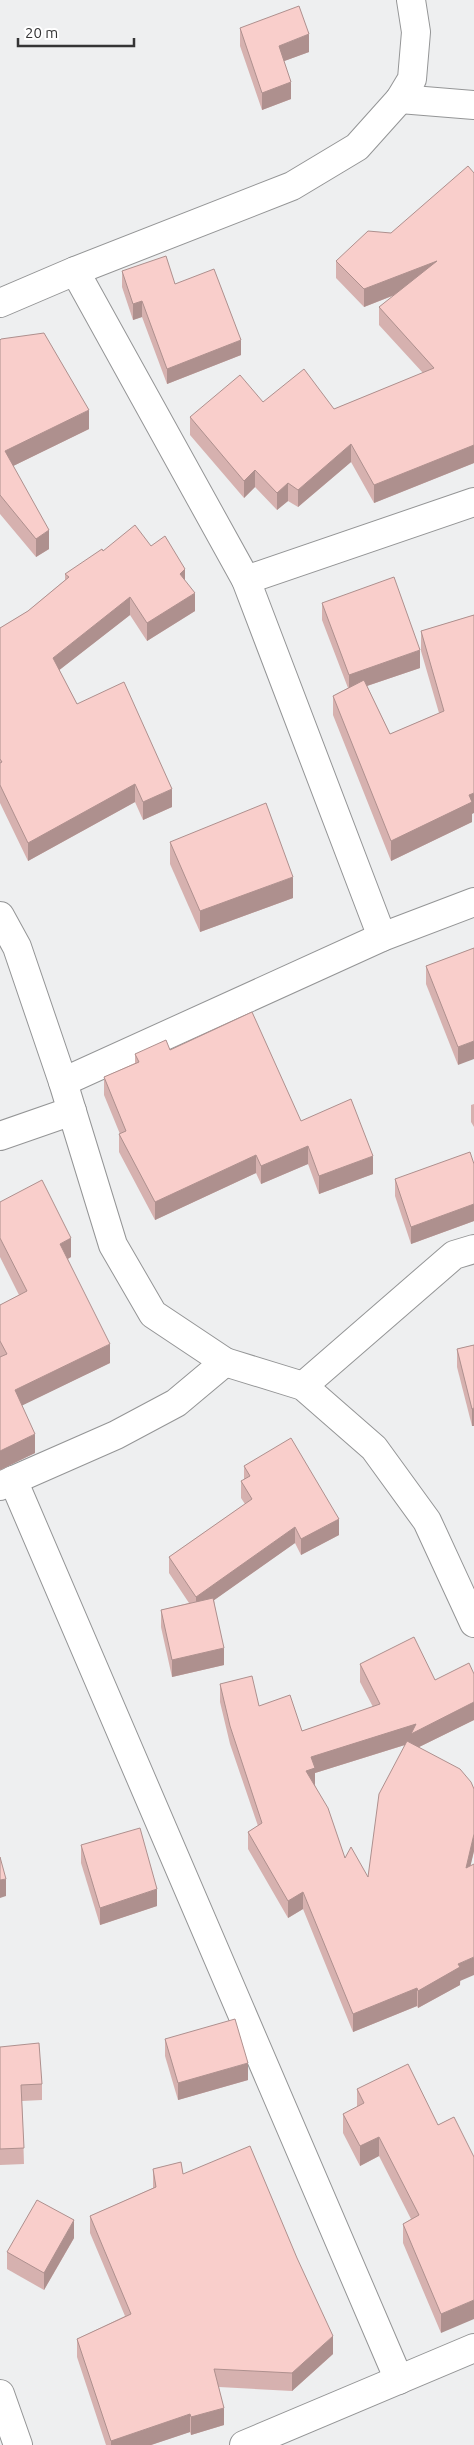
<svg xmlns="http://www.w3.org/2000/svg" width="474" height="2445" font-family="Ubuntu,sans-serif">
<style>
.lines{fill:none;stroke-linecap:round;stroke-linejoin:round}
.street-casing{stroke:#949596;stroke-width:30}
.street{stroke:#fff;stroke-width:28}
.wall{fill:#d6b1af;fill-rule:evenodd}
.shaded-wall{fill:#ae908e}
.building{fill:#f9cecb;stroke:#ae908e}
</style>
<rect width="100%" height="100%" fill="#eeeff0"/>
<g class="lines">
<!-- street casing -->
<g class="street-casing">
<g id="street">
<path d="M400 99 474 105"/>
<path d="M75 271 246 580 382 937"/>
<path d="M0 303 75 271 292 186 357 147 400 99 412 79 416 32 411 0"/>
<path d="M246 580 474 502"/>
<path d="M0 916 17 947 63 1082 113 1245 153 1314 225 1362 303 1386 374 1448 427 1521 474 1623"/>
<path d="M63 1082 382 937 474 902"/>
<path d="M0 1136 72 1111"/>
<path d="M303 1386 454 1255 474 1249"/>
<path d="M13 1480 399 2380"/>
<path d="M0 1486 116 1435 176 1403 225 1362"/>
<path d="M0 2394 18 2445"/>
<path d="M244 2445 474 2348"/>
</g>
</g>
<!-- street -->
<use href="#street" class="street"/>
</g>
<!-- wall -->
<g class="wall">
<path d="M240 28 309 52 284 61 291 99 262 110 240 46Z"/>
<path d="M474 173V463L374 503 351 462 298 507 288 501 277 510 255 487 244 498 190 435V417L263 402 334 409 423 373 379 325V307L395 295 364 307 336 278V261L391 233Z"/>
<path d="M122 271 175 284 241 355 167 384 142 317 133 320 122 287Z"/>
<path d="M0 340 89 429 13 466 49 549 36 557 0 514Z"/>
<path d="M151 546 185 581 195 611 147 641 130 615 59 670 77 704 172 807 143 820 135 802 28 861 0 803V628L28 611 65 580V574L103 551Z"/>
<path d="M322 603 420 668 367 686 390 734 439 713 421 651V631L474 615 472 822 391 861 333 715V696L348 688 322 620Z"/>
<path d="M170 842 293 898 200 932 170 864Z"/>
<path d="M474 948 458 1065 426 984V966Z"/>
<path d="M170 1050 301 1121 373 1174 319 1194 308 1164 261 1184 256 1173 155 1220 119 1152V1134H120L104 1095V1077L135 1063V1054Z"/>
<path d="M474 1104V1127L471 1122V1105Z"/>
<path d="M474 1164V1221L411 1244 395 1196V1179Z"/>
<path d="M0 1202 71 1257 68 1259 110 1363 22 1405 35 1453 0 1470V1305L19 1295 0 1257Z"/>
<path d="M474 1345 472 1426 457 1367V1349Z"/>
<path d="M244 1466 339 1535 301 1555 295 1543 214 1600 224 1665 172 1677 161 1627V1610L189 1603 169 1573V1557L245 1504 241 1498V1481L244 1480Z"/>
<path d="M360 1664 435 1680 474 1720 419 1747 474 1789V1851L470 1866 460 1985 418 2008 417 2006 353 2032 303 1909 288 1918 248 1849V1832L258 1826 230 1744 220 1702V1684L302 1731 373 1707 360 1682ZM405 1745 368 1877 345 1858 315 1785V1773Z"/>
<path d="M81 1845 157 1906 100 1925 81 1863Z"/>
<path d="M165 2039 248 2080 178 2100 165 2056Z"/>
<path d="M0 2047 42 2084V2100L22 2101 24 2164 0 2165Z"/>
<path d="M357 2089 438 2125 454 2117 441 2333 403 2243V2224L411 2219 379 2156 360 2166 343 2133V2114L357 2107Z"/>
<path d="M153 2169 183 2174 333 2354 292 2391 219 2387 224 2425 191 2435 190 2432 151 2445H106L77 2357V2339L125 2316 90 2233V2216L153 2188Z"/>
<path d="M74 2238 44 2290 7 2269V2252Z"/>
</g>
<!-- shaded-wall -->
<g class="shaded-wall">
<path d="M309 34V52L279 63V46Z"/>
<path d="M291 82V99L262 110V93Z"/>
<path d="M437 261V278L364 307V289Z"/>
<path d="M142 301V317L133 320V304Z"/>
<path d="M241 340V355L167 384V369Z"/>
<path d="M89 410V429L5 470V451Z"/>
<path d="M351 444V462L298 507V490Z"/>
<path d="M474 445V463L374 503V485Z"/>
<path d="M255 470V487L244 498V481Z"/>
<path d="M288 483V501L277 510V493Z"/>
<path d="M49 530V549L36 557V539Z"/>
<path d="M185 569V587L180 574Z"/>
<path d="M195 593V611L147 641V623Z"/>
<path d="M130 597V615L53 675V658Z"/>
<path d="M420 650V668L349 692V675Z"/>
<path d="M135 784V802L28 861V843Z"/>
<path d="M172 789V807L143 820V802Z"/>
<path d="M474 793V813L472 814V822L391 861V841L469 795Z"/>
<path d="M293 877V898L200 932V911Z"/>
<path d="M474 1041V1059L458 1065V1047Z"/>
<path d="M308 1146V1164L261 1184V1166Z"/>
<path d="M256 1155V1173L155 1220V1202Z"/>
<path d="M373 1156V1174L319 1194V1176Z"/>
<path d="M474 1204V1221L411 1244V1227Z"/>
<path d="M71 1238V1257L60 1263V1244Z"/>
<path d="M110 1344V1363L15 1409V1390Z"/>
<path d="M474 1408V1426H472V1409Z"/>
<path d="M35 1434V1453L0 1470V1451Z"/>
<path d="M339 1519V1535L301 1555V1539Z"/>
<path d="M295 1527V1543L196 1613V1597Z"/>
<path d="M224 1648V1665L172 1677V1660Z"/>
<path d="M474 1702V1720L411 1751V1743L315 1773V1786L306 1771 311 1757Z"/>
<path d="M474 1834V1851L466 1885V1868Z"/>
<path d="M6 1879V1896L0 1898V1880Z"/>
<path d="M157 1889V1906L100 1925V1908Z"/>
<path d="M303 1892V1909L288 1918V1901Z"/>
<path d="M474 1957V1975L460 1981V1985L418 2008V1991L458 1964Z"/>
<path d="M417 1988V2006L353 2032V2014Z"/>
<path d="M248 2063V2080L178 2100V2083Z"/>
<path d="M379 2137V2156L360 2166V2146Z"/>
<path d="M74 2220V2238L44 2290V2273Z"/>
<path d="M474 2300V2319L441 2333V2314Z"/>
<path d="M333 2336V2354L292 2391V2373Z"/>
<path d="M224 2408V2425L191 2435V2417Z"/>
<path d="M190 2414V2432L151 2445H111V2441Z"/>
</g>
<!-- building -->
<g class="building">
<path d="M299 6 309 34 279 46 291 82 262 93 240 28Z"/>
<path d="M468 166 474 173V445L374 485 351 444 298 490 288 483 277 493 255 470 244 481 190 417 240 375 263 402 304 369 334 409 434 368 379 307 437 261 364 289 336 261 368 231 391 233Z"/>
<path d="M166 256 175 284 214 269 241 340 167 369 142 301 133 304 122 271Z"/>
<path d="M44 333 89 410 5 451 49 530 36 539 0 495V340L1 339Z"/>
<path d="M135 525 151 546 165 536 185 569 180 574 195 593 147 623 130 597 53 658 77 704 124 682 172 789 143 802 135 784 28 843 0 785V763L2 762 0 759V628L28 611 69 577 65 574 102 549 103 551Z"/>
<path d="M394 577 420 650 349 675 322 603Z"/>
<path d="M474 615V793L469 795 472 802 391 841 333 696 364 680 390 734 444 711 421 631Z"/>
<path d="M266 803 293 877 200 911 170 842Z"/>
<path d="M474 948V1041L458 1047 426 966Z"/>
<path d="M252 1012 301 1121 351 1099 373 1156 319 1176 308 1146 261 1166 256 1155 155 1202 119 1134 126 1131 104 1077 139 1062 135 1054 166 1040 170 1050Z"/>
<path d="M470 1152 474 1164V1204L411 1227 395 1179Z"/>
<path d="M42 1180 71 1238 60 1244 110 1344 15 1390 35 1434 0 1451V1357L7 1354 0 1341V1305L27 1291 0 1238V1202Z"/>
<path d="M474 1345V1408L472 1409 457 1349Z"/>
<path d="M291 1438 339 1519 301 1539 295 1527 196 1597 169 1557 252 1499 241 1481 250 1476 244 1466Z"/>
<path d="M213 1598 224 1648 172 1660 161 1610Z"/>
<path d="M414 1637 435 1680 469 1663 474 1674V1702L411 1734 416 1724 311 1757 315 1768 306 1771 328 1808 345 1858 351 1847 368 1877 379 1794 407 1741 460 1769 471 1782 474 1789V1834L466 1868 474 1864V1957L458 1964 460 1967 418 1991 417 1988 353 2014 303 1892 288 1901 248 1832 262 1823 230 1726 220 1684 252 1676 259 1706 290 1695 302 1731 380 1704 360 1664Z"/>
<path d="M140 1828 157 1889 100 1908 81 1845Z"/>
<path d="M0 1857 6 1879 0 1880Z"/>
<path d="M235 2019 248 2063 178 2083 165 2039Z"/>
<path d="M39 2043 42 2084 21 2085 24 2148 0 2149V2047Z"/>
<path d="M408 2064 438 2125 454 2117 474 2157V2300L441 2314 403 2224 419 2215 379 2137 360 2146 343 2114 364 2103 357 2089Z"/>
<path d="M250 2146 297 2258 333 2336 292 2373 214 2369 224 2408 191 2417 190 2414 111 2441 77 2339 131 2314 90 2216 156 2187 153 2169 181 2162 183 2174Z"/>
<path d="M37 2200 74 2220 44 2273 7 2252Z"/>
</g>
<!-- scale -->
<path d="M18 38v8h116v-8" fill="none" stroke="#343435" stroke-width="2.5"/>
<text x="25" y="38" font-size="15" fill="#343435" stroke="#ffffff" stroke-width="4" paint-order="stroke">20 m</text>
</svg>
